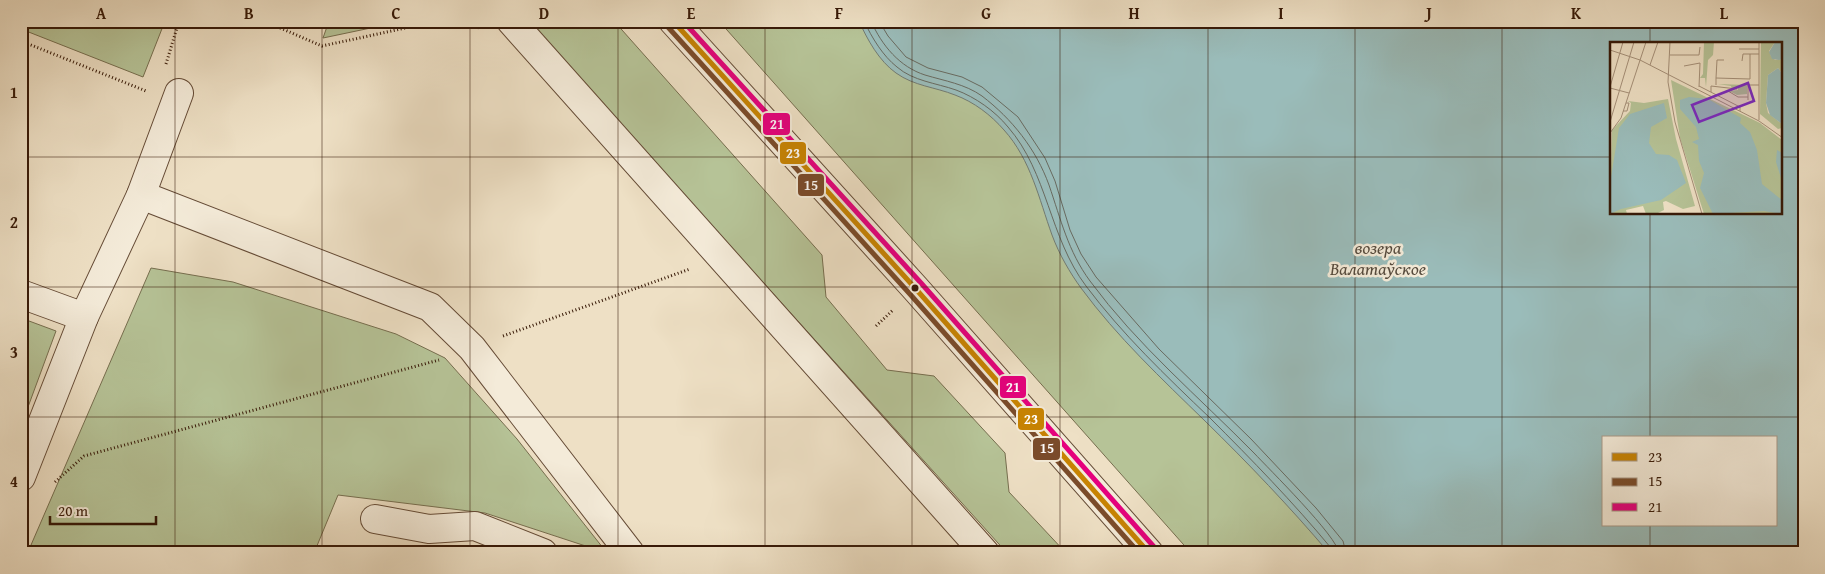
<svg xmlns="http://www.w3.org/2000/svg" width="1825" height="574" font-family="'Gentium Book Plus',serif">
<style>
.green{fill:#b6c397;stroke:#766e4f;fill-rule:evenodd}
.water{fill:#9abcba;stroke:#727b72;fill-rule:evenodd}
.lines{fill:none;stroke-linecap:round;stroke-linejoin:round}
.shore{stroke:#686a60;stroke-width:1}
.minor-casing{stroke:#654b36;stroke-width:30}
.path{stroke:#371907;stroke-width:3;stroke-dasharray:1 2.5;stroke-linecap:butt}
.minor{stroke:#f4ebd9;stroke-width:28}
.bus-1-casing{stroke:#f4ebd9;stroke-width:9}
.bus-2-casing{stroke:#f4ebd9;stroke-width:9}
.bus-3-casing{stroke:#f4ebd9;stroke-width:9}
.bus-1{stroke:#c78302;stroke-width:5}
.bus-2{stroke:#7a4b2a;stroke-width:5}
.bus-3{stroke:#e5007d;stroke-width:5}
.grid{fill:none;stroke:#371907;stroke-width:1;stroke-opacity:0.55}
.bus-dot{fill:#371907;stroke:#f4ebd9;stroke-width:2}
.labels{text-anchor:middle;stroke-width:5;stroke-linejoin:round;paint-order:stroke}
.water-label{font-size:18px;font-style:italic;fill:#554a3d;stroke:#f4ebd9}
.inset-road{fill:none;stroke:#a59079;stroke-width:1}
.view{fill:#7b2cbf;fill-opacity:0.15;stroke:#7b2cbf;stroke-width:2.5}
.inset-edge{fill:none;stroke:#371907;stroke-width:2.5}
.line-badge{stroke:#f4ebd9;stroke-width:2}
.badge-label{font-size:14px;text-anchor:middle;font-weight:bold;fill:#fff}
.neatline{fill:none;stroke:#371907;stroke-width:2}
.grid-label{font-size:16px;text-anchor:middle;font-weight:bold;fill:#371907}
</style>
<rect width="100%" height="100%" fill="#eee0c5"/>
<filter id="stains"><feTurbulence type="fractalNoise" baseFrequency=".004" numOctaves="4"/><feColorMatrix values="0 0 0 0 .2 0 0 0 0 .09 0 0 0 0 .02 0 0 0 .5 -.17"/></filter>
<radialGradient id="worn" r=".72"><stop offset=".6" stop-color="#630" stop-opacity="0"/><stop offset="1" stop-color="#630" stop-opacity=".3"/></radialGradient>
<!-- green -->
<g class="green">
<path d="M21 21H165L143 77 21 29Z"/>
<path d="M329 21H404L323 38Z"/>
<path d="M531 21H614L822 255 826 297 887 370 934 376 1005 453 1009 492 1066 553H1007L531 25Z"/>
<path d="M719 21H1804V553H1191ZM1611 44H1781V214H1611ZM1604 438H1776V525H1604Z"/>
<path d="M151 268 233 282 396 334 445 358 517 439 607 553 485 513 338 495 314 553H50L31 545Z"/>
<path d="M21 318 56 331 21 426Z"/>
</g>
<!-- water -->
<path class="water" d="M859 21H1804V553H1329C1290 507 1248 463 1205 421 1162 379 1117 337 1081 288 1070 273 1059 254 1052 235 1039 199 1031 160 1004 130 991 115 974 102 955 95 935 87 914 86 896 73 879 61 867 39 859 21ZM1611 44H1781V214H1611ZM1604 438H1776V525H1604Z"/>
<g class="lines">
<!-- shore -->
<g class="shore">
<path d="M864 21C872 38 883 56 897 67 913 81 936 83 956 90 975 97 995 111 1008 127 1048 173 1049 237 1086 286 1122 334 1166 376 1210 418 1252 460 1293 502 1331 548L1332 553"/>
<path d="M871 21C882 46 900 67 925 75 945 81 965 84 982 96 1012 119 1036 149 1049 185 1061 220 1068 251 1090 281 1137 345 1199 397 1254 453 1268 468 1338 537 1339 553"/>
<path d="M879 21 888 36 906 57 928 68 962 77 982 87 1018 117 1045 158 1055 181 1070 230 1081 254 1096 277 1159 349 1251 439 1316 508 1343 541 1346 553"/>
</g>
<!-- minor casing -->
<g class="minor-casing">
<g id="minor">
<path d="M511 21 985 553"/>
<path d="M673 21 915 288 1149 553"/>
<path d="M141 195 430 307 472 348 630 553"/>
<path d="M21 294 84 317"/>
<path d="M21 477 84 317 141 195 179 93"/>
<path d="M375 519 429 529 475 526 543 553"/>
</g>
</g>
<!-- path -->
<g class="path">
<path d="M264 21 322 46 438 21"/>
<path d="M472 21 479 29"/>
<path d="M21 41 146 91"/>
<path d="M166 64 179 21"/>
<path d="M876 326 893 310"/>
<path d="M503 336 690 269"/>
<path d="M55 482 84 456 439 360"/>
</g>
<!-- minor -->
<use href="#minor" class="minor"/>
<!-- bus-1 casing -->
<g class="bus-1-casing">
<path id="bus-1" d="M673 21 915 288 1149 553"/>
</g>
<!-- bus-2 casing -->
<g class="bus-2-casing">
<path id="bus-2" d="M667 26 909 293 1139 553"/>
</g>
<!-- bus-3 casing -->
<g class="bus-3-casing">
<path id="bus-3" d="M683 21 921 283 1155 548"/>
</g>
<!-- bus-1 -->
<use href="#bus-1" class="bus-1"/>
<!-- bus-2 -->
<use href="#bus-2" class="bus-2"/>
<!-- bus-3 -->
<use href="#bus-3" class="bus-3"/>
</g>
<!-- grid -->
<path class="grid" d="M175 21V553M322 21V553M470 21V553M618 21V553M765 21V553M912 21V553M1060 21V553M1208 21V553M1355 21V553M1502 21V553M1650 21V44M21 157H1611M1781 157H1804M1650 214V438M21 287H1804M21 417H1804M1650 525V553"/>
<!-- markers -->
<circle class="bus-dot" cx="915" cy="288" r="4.5"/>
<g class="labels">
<!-- water labels -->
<g class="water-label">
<text x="1378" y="254">возера<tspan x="1378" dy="21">Валатаўское</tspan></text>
</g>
</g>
<!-- overview -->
<g transform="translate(1610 42)">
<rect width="172" height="172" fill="#eee0c5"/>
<path d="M94 0H104L103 13 98 18 96 45 95 36H90L93 32ZM151 0H165L159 9 161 14 165 18 172 17V31L168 26 158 33 156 61 158 71 172 82V86L168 87 150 72ZM61 38 150 81 172 98V172H94L70 96ZM108 42 137 43V52L127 53 119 49 128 48V45L122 48 121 44ZM58 57 66 97 85 164 73 167 56 159 53 160 54 168 46 172H36L33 164 16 168 17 172H0L2 88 20 69 21 61 18 59 34 61Z" fill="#b6c397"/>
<path d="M165 0H172V17L169 18 162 17 159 10ZM168 26 172 31V82L160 73 156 61 158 33ZM79 55 98 57 131 76 130 81 140 90 147 108 152 142 172 158V172L154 169 103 172 90 146 94 131 89 119 88 103 82 100 89 97 86 85 70 67V58ZM54 61 57 76 41 85 39 101 46 112 59 113 67 118 76 141 51 158 11 167 0 172 1 135 9 86 20 72ZM167 108 172 111 171 136 166 120Z" fill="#9abcba"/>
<path class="inset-road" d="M60 0 58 40 65 80 92 172M129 7H149M0 8 30 18 149 79 173 96M60 13H89L90 5M132 19 133 12H149M40 23 48 0M74 24 90 21 89 45M106 36 107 18H114M106 43V36L140 37V12M89 44 130 65V69M0 45 13 0M0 46 19 51M118 49 128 55H138M101 50V44L127 47M138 58V43H149M13 69H17L19 61H16M149 78V0M0 80 24 0M0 91 11 76 36 0"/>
<path class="view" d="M138 41 144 59 89 80 82 63Z"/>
<rect width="172" height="172" class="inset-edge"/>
</g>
<g class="line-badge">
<rect x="762" y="112" width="29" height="24" rx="5" fill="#e5007d"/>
<rect x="779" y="141" width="28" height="24" rx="5" fill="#c78302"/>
<rect x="797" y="173" width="28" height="24" rx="5" fill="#7a4b2a"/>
<rect x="999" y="375" width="28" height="24" rx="5" fill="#e5007d"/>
<rect x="1017" y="407" width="28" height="24" rx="5" fill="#c78302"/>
<rect x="1032" y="437" width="29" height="24" rx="5" fill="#7a4b2a"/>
</g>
<g class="badge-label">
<text x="777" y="129">21</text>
<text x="793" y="158">23</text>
<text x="811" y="190">15</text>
<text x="1013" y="392">21</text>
<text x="1031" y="424">23</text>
<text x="1047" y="453">15</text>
</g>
<!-- margin -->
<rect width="1825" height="574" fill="none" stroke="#eee0c5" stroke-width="55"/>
<!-- legend -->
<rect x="1602" y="436" width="175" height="90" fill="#f4ebd9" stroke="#a89785"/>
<rect x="1612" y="453" width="25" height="8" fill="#c78302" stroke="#a89785"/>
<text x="1648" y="462" font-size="15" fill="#371907">23</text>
<rect x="1612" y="478" width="25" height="8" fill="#7a4b2a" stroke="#a89785"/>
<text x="1648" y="486" font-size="15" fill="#371907">15</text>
<rect x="1612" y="503" width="25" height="8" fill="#e5007d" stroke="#a89785"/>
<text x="1648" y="512" font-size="15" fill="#371907">21</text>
<!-- scale -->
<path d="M50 516v8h106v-8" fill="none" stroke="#371907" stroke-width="2.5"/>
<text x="58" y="516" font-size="15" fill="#371907" stroke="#f4ebd9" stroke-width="4" paint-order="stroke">20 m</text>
<rect x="28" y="28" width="1770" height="518" class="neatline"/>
<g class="grid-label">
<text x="101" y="19">A</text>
<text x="249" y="19">B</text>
<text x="396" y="19">C</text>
<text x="544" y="19">D</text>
<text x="691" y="19">E</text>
<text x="839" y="19">F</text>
<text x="986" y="19">G</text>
<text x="1134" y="19">H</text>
<text x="1281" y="19">I</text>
<text x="1429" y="19">J</text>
<text x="1576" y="19">K</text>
<text x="1724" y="19">L</text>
<text x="14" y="98">1</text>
<text x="14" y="228">2</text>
<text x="14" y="358">3</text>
<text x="14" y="487">4</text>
</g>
<rect width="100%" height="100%" filter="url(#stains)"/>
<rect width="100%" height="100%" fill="url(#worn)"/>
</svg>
